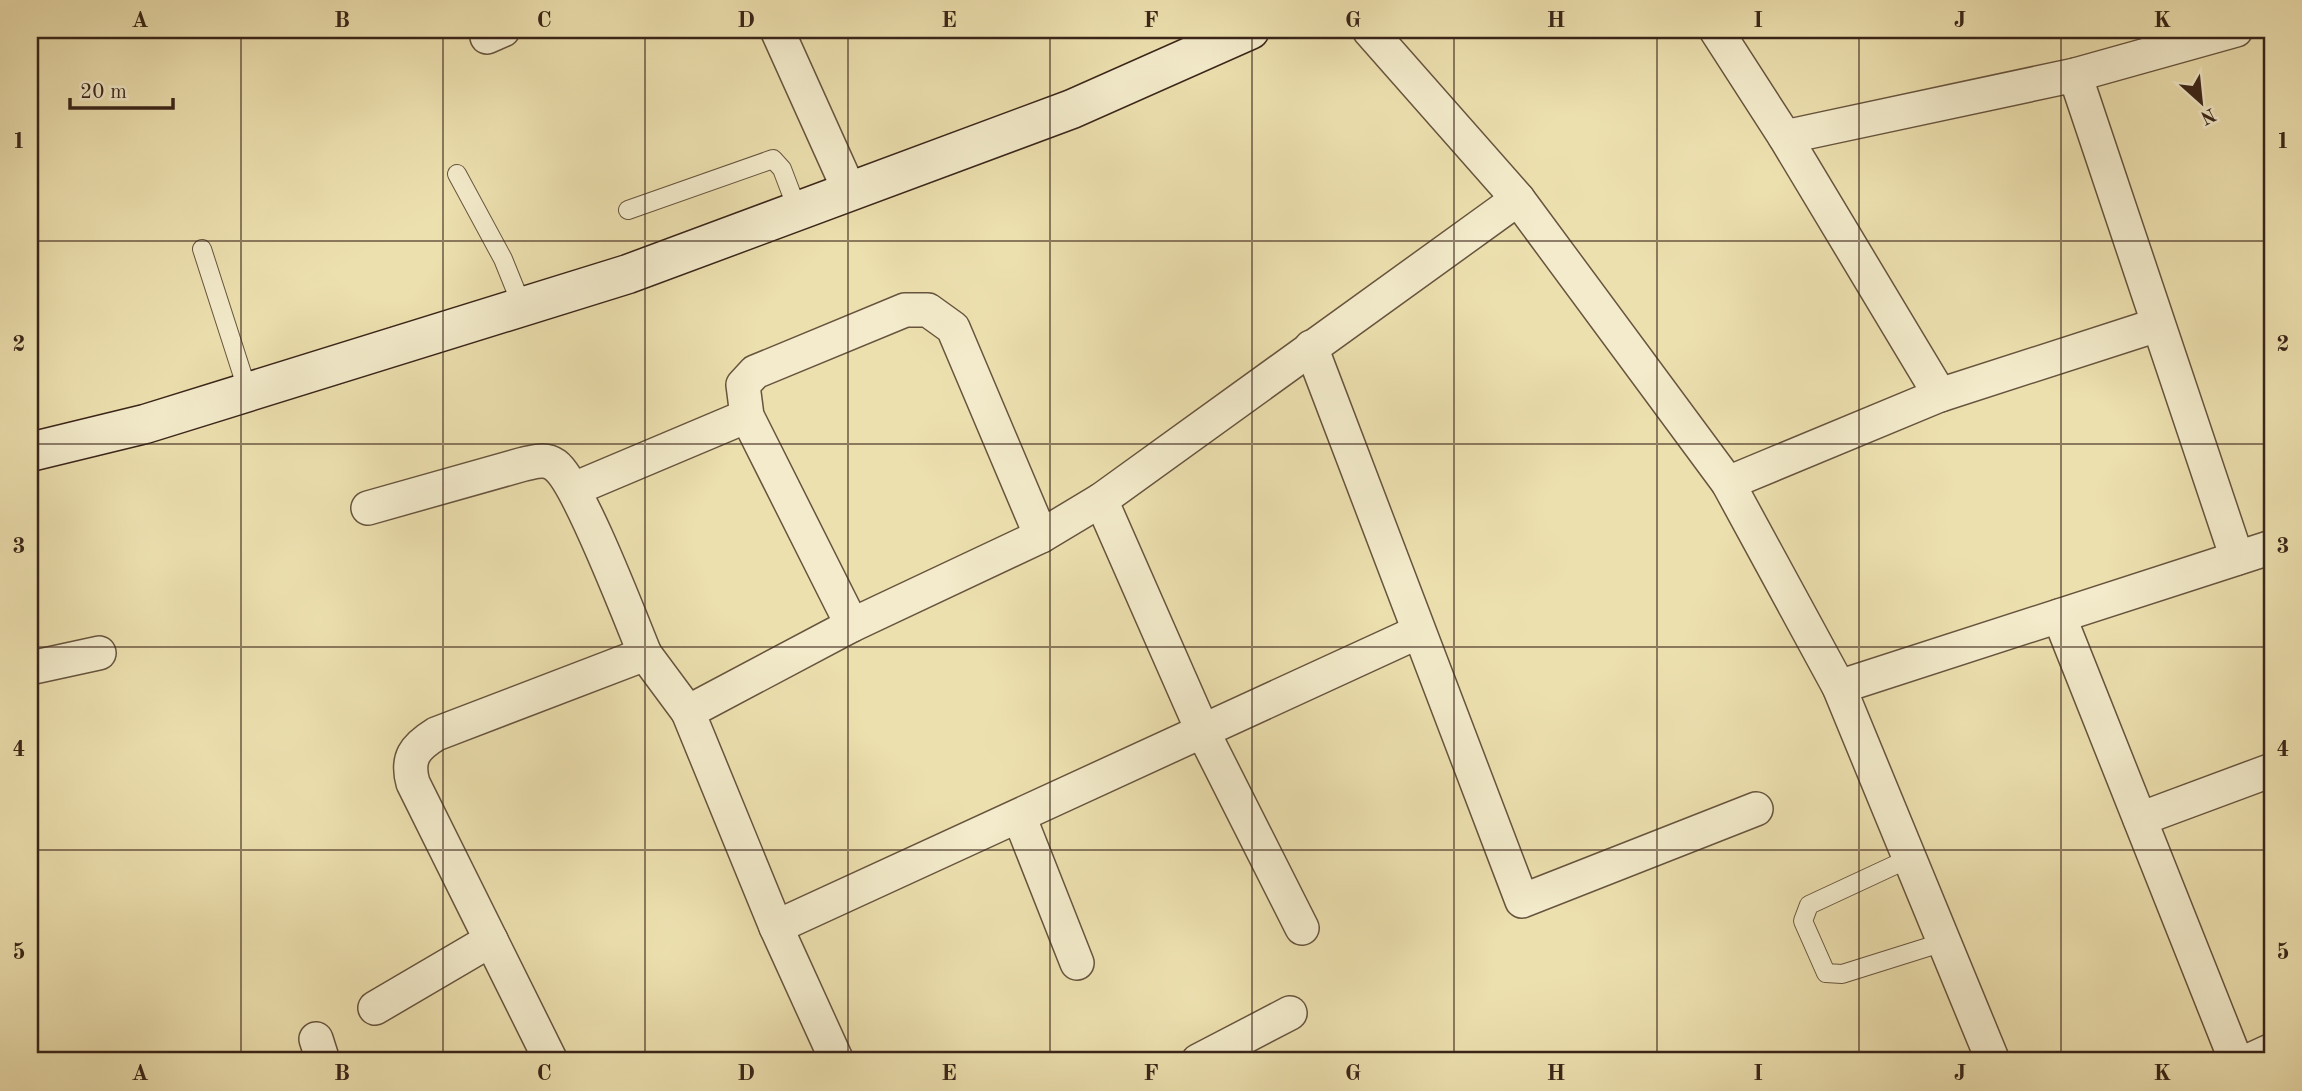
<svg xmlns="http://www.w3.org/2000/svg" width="2302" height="1091" font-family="'Old Standard TT',serif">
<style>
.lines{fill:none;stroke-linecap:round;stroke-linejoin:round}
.lane-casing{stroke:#67543e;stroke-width:20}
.street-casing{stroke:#67543e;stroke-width:36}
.secondary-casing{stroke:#3a2519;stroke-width:41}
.lane{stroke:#f3ebcb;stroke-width:18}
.street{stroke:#f3ebcb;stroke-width:33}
.secondary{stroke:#f3ebcb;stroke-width:38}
.grid{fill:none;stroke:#3a2519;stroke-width:2;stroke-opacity:0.55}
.neatline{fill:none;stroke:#3a2519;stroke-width:2.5}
.grid-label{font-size:23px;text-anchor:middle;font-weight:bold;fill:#3a2519}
</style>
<rect width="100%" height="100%" fill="#ede0af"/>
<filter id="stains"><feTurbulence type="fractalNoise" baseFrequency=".00286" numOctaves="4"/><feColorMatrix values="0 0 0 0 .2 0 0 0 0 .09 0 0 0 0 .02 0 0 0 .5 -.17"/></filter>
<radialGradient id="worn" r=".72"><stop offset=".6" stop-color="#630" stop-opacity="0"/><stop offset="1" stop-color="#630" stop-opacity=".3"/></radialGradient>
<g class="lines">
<!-- lane casing -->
<g class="lane-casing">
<g id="lane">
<path d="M457 174 503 259 522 306"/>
<path d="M628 210 773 159 782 169 798 211"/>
<path d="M202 249 248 392"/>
<path d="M1910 858 1809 905 1803 921 1826 973 1842 974 1944 942"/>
</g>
</g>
<!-- street casing -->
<g class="street-casing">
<g id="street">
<path d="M777 30 850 192"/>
<path d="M1369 30 1518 199 1728 483 1839 687 1993 1061"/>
<path d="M1716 30 1785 137 1940 395 1728 483"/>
<path d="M487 37 503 30"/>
<path d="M2075 75 2237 558"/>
<path d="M1785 137 2075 75 2236 30"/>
<path d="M1311 347 1522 901 1756 809"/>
<path d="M1940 395 2157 325"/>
<path d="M574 489 747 416"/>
<path d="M1101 500 1203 732 1302 928"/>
<path d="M368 508 524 464C535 462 545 458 555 465 578 481 631 620 645 654"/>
<path d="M2059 616 2236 1061"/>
<path d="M852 625 747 416 743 385 755 372 905 310H928L953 328 1041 536"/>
<path d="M30 668 99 653"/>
<path d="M1839 687 2272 547"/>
<path d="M1019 816 1077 963"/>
<path d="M2140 819 2272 770"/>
<path d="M776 927 1418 632"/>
<path d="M375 1008 491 940"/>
<path d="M316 1039 323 1061"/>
<path d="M551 1061 413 783C406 758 415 747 436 734L645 654 688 712"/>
<path d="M837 1061 776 927 688 712 852 625 1041 536 1101 500 1518 199"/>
<path d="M1198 1061 1290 1013"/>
<path d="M2248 1061 2272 1050"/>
</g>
</g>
<!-- secondary casing -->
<g class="secondary-casing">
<path id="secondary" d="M30 452 145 424 628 274 1072 109 1250 30"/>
</g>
<!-- lane -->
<use href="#lane" class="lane"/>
<!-- street -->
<use href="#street" class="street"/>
<!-- secondary -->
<use href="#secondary" class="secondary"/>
</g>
<!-- grid -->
<path class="grid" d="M241 30V1061M443 30V1061M645 30V1061M848 30V1061M1050 30V1061M1252 30V1061M1454 30V1061M1657 30V1061M1859 30V1061M2061 30V1061M30 241H2272M30 444H2272M30 647H2272M30 850H2272"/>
<!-- margin -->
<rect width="2302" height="1091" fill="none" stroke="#ede0af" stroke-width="77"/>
<!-- north arrow -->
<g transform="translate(2201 102) rotate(153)" stroke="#f3ebcb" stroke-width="5" paint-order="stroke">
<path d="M0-5L12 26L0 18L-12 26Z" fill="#3a2519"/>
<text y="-10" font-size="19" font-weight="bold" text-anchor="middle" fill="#3a2519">N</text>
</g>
<!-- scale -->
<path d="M70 98v10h103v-10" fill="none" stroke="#3a2519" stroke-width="3.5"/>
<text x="80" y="98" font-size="21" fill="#3a2519" stroke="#f3ebcb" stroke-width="5" paint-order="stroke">20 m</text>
<rect x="38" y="38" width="2226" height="1014" class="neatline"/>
<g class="grid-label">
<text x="140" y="27">A</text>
<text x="342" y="27">B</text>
<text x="544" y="27">C</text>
<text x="746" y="27">D</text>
<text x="949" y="27">E</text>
<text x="1151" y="27">F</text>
<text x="1353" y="27">G</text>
<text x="1556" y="27">H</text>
<text x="1758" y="27">I</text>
<text x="1960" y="27">J</text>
<text x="2162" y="27">K</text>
<text x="19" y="148">1</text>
<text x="2283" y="148">1</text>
<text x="19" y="351">2</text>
<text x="2283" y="351">2</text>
<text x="19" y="553">3</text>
<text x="2283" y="553">3</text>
<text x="19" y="756">4</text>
<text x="2283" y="756">4</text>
<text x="19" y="959">5</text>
<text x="2283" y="959">5</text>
<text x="140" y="1080">A</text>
<text x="342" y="1080">B</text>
<text x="544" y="1080">C</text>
<text x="746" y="1080">D</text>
<text x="949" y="1080">E</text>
<text x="1151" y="1080">F</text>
<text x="1353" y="1080">G</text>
<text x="1556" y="1080">H</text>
<text x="1758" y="1080">I</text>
<text x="1960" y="1080">J</text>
<text x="2162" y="1080">K</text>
</g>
<rect width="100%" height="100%" filter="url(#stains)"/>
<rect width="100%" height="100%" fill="url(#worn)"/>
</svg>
